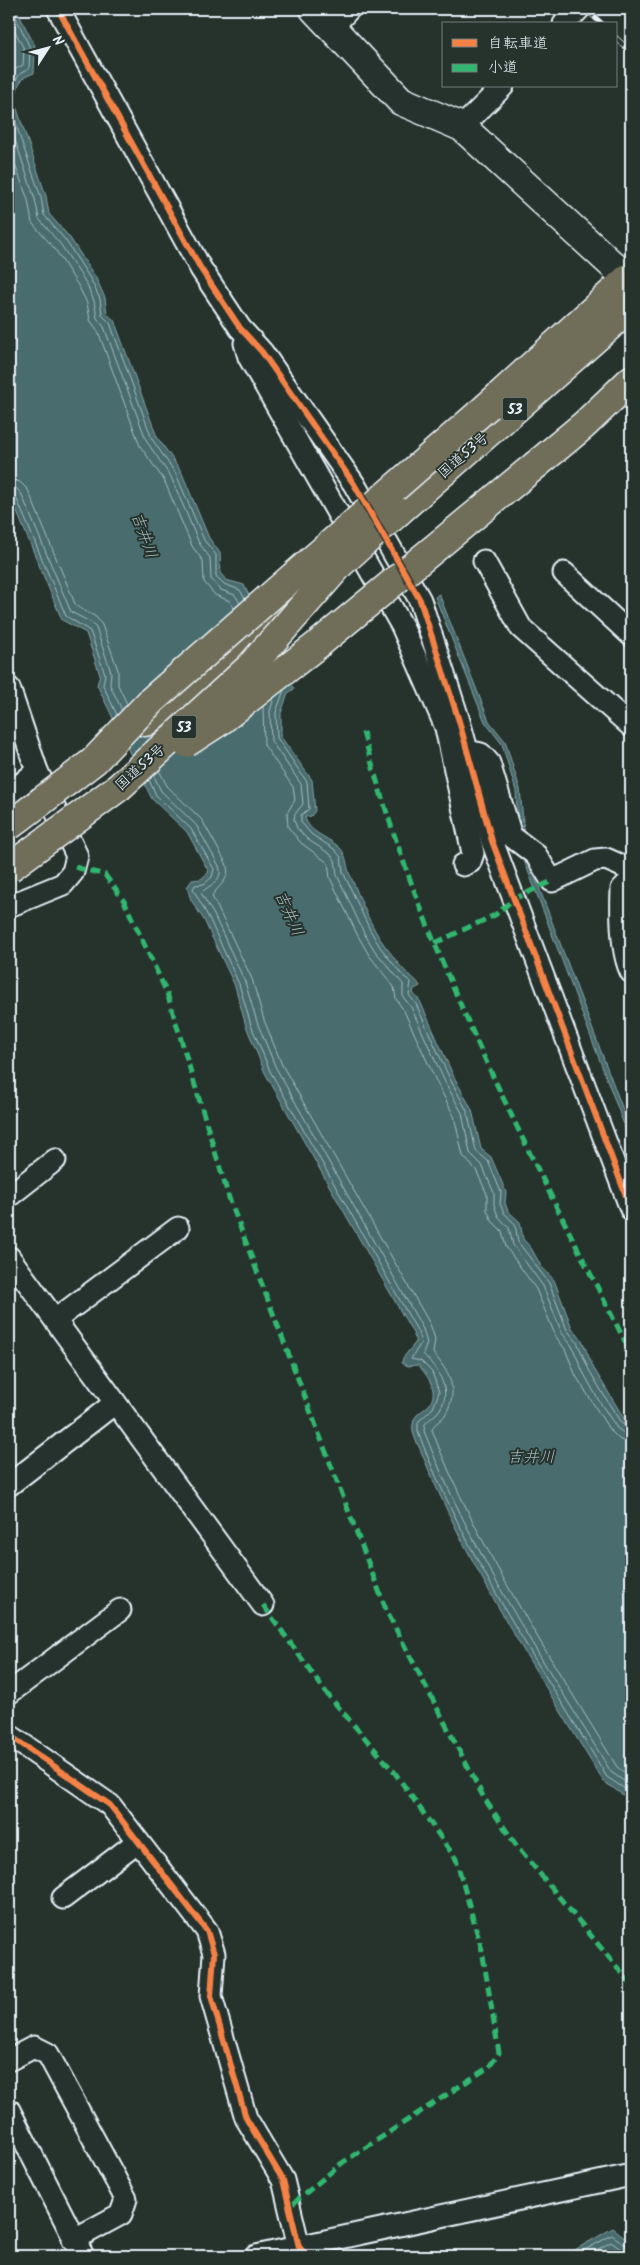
<svg xmlns="http://www.w3.org/2000/svg" width="640" height="2265" font-family="Kalam,'Klee One',sans-serif">
<style>
.water{fill:#486c6e;stroke:#88a1a5}
.lines{fill:none;stroke-linecap:round;stroke-linejoin:round}
.shore{stroke:#a8bcc1;stroke-width:1}
.street-casing{stroke:#e8f1f8;stroke-width:25}
.secondary-casing{stroke:#e8f1f8;stroke-width:31}
.highway-casing{stroke:#e8f1f8;stroke-width:31}
.street{stroke:#26332d;stroke-width:21}
.secondary{stroke:#26332d;stroke-width:28}
.highway{stroke:#706e59;stroke-width:28}
.rail-casing{stroke:#e8f1f8;stroke-width:5.5}
.rail{stroke:#26332d;stroke-width:4;stroke-dasharray:11;stroke-linecap:butt}
.highway-bridge-casing{stroke:#e8f1f8;stroke-width:31;stroke-linecap:butt}
.highway-bridge{stroke:#706e59;stroke-width:28}
.quiet{stroke:#33b770;stroke-width:5;stroke-dasharray:10 5;stroke-linecap:butt}
.cycleway-casing{stroke:#26332d;stroke-width:9}
.cycleway{stroke:#f48246;stroke-width:6}
.labels{text-anchor:middle;stroke-width:4;stroke-linejoin:round;paint-order:stroke}
.shield{fill:#26332d;stroke:#aeb8bb;stroke-width:1}
.shield-label{font-size:14px;font-weight:bold;fill:#e8f1f8}
.street-label{font-size:15px;fill:#e8f1f8;stroke:#26332d}
.water-label{font-size:16px;font-style:italic;fill:#a8bcc1;stroke:#26332d}
</style>
<rect width="100%" height="100%" fill="#26332d"/>
<filter id="ink" filterUnits="userSpaceOnUse"><feTurbulence type="fractalNoise" baseFrequency=".02" numOctaves="2"/><feDisplacementMap in="SourceGraphic" scale="10" xChannelSelector="R" yChannelSelector="G"/><feConvolveMatrix kernelMatrix="1 2 1 2 8 2 1 2 1" color-interpolation-filters="sRGB"/></filter>
<g filter="url(#ink)">
<!-- water -->
<g class="water">
<path d="M9 9H16L35 46 34 73 24 77 19 84 14 100 46 196 49 214 70 238 96 278 105 298 107 314 114 320 157 437 181 471 209 538 220 553 221 574 226 580 244 585 294 689 288 693 281 713V737L312 780 315 811 311 816 305 817C308 833 331 838 341 849 348 858 346 868 351 877 361 900 370 926 385 946 392 954 399 966 407 973 413 978 416 979 420 986L414 989 413 993 420 1001 453 1075 472 1110 481 1149 491 1157 506 1192 505 1203 508 1211 520 1222 523 1239 531 1248 541 1266 554 1280 572 1328 582 1340 593 1367 625 1420 631 1425V1798L626 1797 603 1781C538 1673 467 1566 420 1449 416 1441 410 1430 414 1420 416 1414 422 1411 427 1407 441 1393 428 1376 418 1365L408 1366 402 1363 403 1358 416 1342 413 1333 265 1073 246 1026 235 986 204 920 191 900 187 887 192 880 201 879 209 872 187 832 152 799 97 685 100 675 86 633 62 620 9 493Z"/>
<path d="M439 594 489 721 505 741 520 789 526 853 631 1131V1143L519 847 516 791 502 744 485 722 435 597Z"/>
<path d="M613 2228 631 2242V2256H564Z"/>
</g>
<g class="lines">
<!-- shore -->
<g class="shore">
<path d="M12 9 30 48 29 69 21 73 15 81 9 100 20 137 41 197 44 215 66 241 91 280 100 299 102 315 110 323 152 439 176 474 204 540 216 555V576L224 584 240 590 245 599"/>
<path d="M9 19 24 49 23 65 16 69 9 80"/>
<path d="M9 122 35 199 39 219 61 245 86 283 94 301 97 318 104 327 147 442 171 477 199 543 210 558 211 579 221 590 235 595 240 603"/>
<path d="M9 148 28 200 32 223 55 249 79 287 87 303 90 320 98 331 140 446 164 480 192 546 203 561 204 582 215 595 230 601 234 608"/>
<path d="M9 479 20 482 28 490 76 606 96 617 102 625 118 670V685L127 704"/>
<path d="M9 487 16 488 21 493 71 612 92 623 96 628 111 672 110 685 122 710"/>
<path d="M9 493 16 497 66 616 90 631 105 674 103 685 117 715"/>
<path d="M284 690 276 712 277 738 307 782 309 809 301 815V822L311 834 334 849 341 857 343 872 370 930 380 947 403 976 411 982 409 995 416 1004 449 1077 467 1111 476 1151 488 1161 501 1192 500 1204 504 1213 515 1224 518 1242 549 1283 567 1330 577 1342 589 1370 605 1397 621 1423 631 1428"/>
<path d="M274 698 270 711 271 741 301 784 303 804 295 814 294 820 297 828 307 839 330 854 335 860 337 875 364 933 375 951 403 984V997L411 1007 444 1080 462 1113 470 1153 482 1165 494 1193V1205L498 1216 509 1228 513 1245 543 1286 562 1333 572 1346 583 1372 599 1401 617 1428 625 1434 631 1435"/>
<path d="M263 706 264 745 293 787 295 800 287 813 288 827 301 843 328 863 330 878 358 936 369 955 394 987 396 999 404 1011 437 1083 454 1116 463 1156 476 1170 487 1194V1210L492 1221 502 1231 506 1247 536 1289 556 1337 565 1349 576 1376 609 1429 620 1440 631 1442"/>
<path d="M159 770 167 786 202 820 226 863C232 880 219 884 212 896L252 979 264 1020 282 1065 430 1324 435 1339 433 1353C449 1372 460 1390 445 1415 441 1421 434 1423 432 1430 477 1548 552 1659 617 1767L631 1777"/>
<path d="M154 776 161 791 196 825 219 866C224 882 208 885 201 893L214 915 245 982 257 1022 276 1068 423 1329 427 1343 423 1354C438 1369 455 1393 437 1413 433 1417 428 1420 425 1424L424 1431C470 1551 545 1663 611 1772L631 1786"/>
<path d="M149 780 156 795 191 829 214 869 212 877 204 884 195 885 193 889 209 918 239 984 251 1025 270 1071 418 1332 421 1343 411 1359 421 1361 432 1372 439 1392 433 1408 418 1422V1432C464 1554 540 1665 607 1777L631 1793"/>
<path d="M574 2256 612 2235 624 2244 631 2246"/>
<path d="M586 2256 611 2242 622 2250 631 2252"/>
</g>
<!-- street casing -->
<g class="street-casing">
<g id="street">
<path d="M58 9 201 269 240 328 262 352 354 484 420 600 459 721 492 841 631 1209"/>
<path d="M564 24 579 9"/>
<path d="M332 27 349 9"/>
<path d="M462 127 503 86"/>
<path d="M245 343 249 357 402 626 445 725 467 751 481 754 489 763 511 836 536 855 552 881 595 860 606 859 631 870"/>
<path d="M484 561 521 628 631 726"/>
<path d="M564 573 631 635"/>
<path d="M9 688 37 771 77 856 73 872 63 884 9 906"/>
<path d="M446 728 473 853 470 862 463 865"/>
<path d="M9 794 37 771"/>
<path d="M631 880 622 889C621 913 621 951 631 972"/>
<path d="M9 1196 55 1160"/>
<path d="M9 1257 263 1605"/>
<path d="M55 1320 178 1228"/>
<path d="M9 1485 115 1403"/>
<path d="M9 1693 120 1610"/>
<path d="M9 1735 110 1805 207 1931 214 1954 211 1996 246 2118 283 2180 299 2247 307 2256"/>
<path d="M63 1898 137 1842"/>
<path d="M9 2060 34 2047 48 2054 126 2199 121 2214 73 2240"/>
<path d="M9 2110 83 2256"/>
<path d="M256 2256 631 2175"/>
</g>
</g>
<!-- secondary casing -->
<g class="secondary-casing">
<path id="secondary" d="M314 9 401 101 462 127 631 282"/>
</g>
<!-- highway casing -->
<g class="highway-casing">
<g id="highway">
<path d="M488 406 628 278"/>
<path d="M537 464 584 425 631 380"/>
<path d="M398 512 631 307"/>
<path d="M145 722 302 595"/>
</g>
</g>
<!-- street -->
<use href="#street" class="street"/>
<!-- secondary -->
<use href="#secondary" class="secondary"/>
<!-- highway -->
<use href="#highway" class="highway"/>
<!-- rail casing -->
<g class="rail-casing">
<g id="rail">
<path d="M586 9 602 24"/>
<path d="M616 38 631 52"/>
</g>
</g>
<!-- rail -->
<use href="#rail" class="rail"/>
<!-- highway-bridge casing -->
<g class="highway-bridge-casing">
<g id="highway-bridge">
<path d="M186 743 220 721 316 646 537 464"/>
<path d="M9 826 94 761 152 700 488 406"/>
<path d="M9 868 119 787 250 667 340 564 398 512"/>
</g>
</g>
<!-- highway-bridge -->
<use href="#highway-bridge" class="highway-bridge"/>
<!-- quiet -->
<g class="quiet">
<path d="M363 732C421 950 529 1153 631 1353"/>
<path d="M75 867 105 875 124 901 167 993 229 1198 387 1612 484 1798 516 1845 631 1984"/>
<path d="M435 943 495 915 514 899 552 881"/>
<path d="M263 1605 328 1695 395 1773 456 1859 482 1950 499 2053 489 2067 342 2163 289 2207"/>
</g>
<!-- cycleway casing -->
<g class="cycleway-casing">
<g id="cycleway">
<path d="M58 9 201 269 240 328 262 352 354 484 420 600 459 721 492 841 631 1209"/>
<path d="M9 1735 110 1805 207 1931 214 1954 211 1996 246 2118 283 2180 299 2247 307 2256"/>
</g>
</g>
<!-- cycleway -->
<use href="#cycleway" class="cycleway"/>
</g>
</g>
<g class="labels">
<!-- shield labels -->
<g class="shield">
<rect x="502.5" y="397.5" width="25" height="23" rx="4"/>
<rect x="171.5" y="715.5" width="25" height="23" rx="4"/>
</g>
<g class="shield-label">
<text x="515" y="414">53</text>
<text x="184" y="732">53</text>
</g>
<!-- street labels -->
<g class="street-label">
<text transform="translate(463 455) rotate(-41)" y="5">国道53号</text>
<text transform="translate(140 767) rotate(-42)" y="5">国道53号</text>
</g>
<!-- water labels -->
<g class="water-label">
<text transform="translate(145 535) rotate(70)" y="6">吉井川</text>
<text transform="translate(290 913) rotate(66)" y="6">吉井川</text>
<text x="531" y="1462">吉井川</text>
</g>
</g>
<!-- margin -->
<rect width="640" height="2265" fill="none" stroke="#26332d" stroke-width="30"/>
<rect x="15" y="15" width="610" height="2235" fill="none" stroke="#e8f1f8" stroke-width="2" filter="url(#ink)"/>
<!-- legend -->
<rect x="442" y="22" width="175" height="65" fill="#26332d" stroke="#747f7e"/>
<rect x="452" y="39" width="25" height="8" fill="#f48246" stroke="#747f7e"/>
<text x="488" y="48" font-size="15" fill="#e8f1f8">自転車道</text>
<rect x="452" y="64" width="25" height="8" fill="#33b770" stroke="#747f7e"/>
<text x="488" y="72" font-size="15" fill="#e8f1f8">小道</text>
<!-- north arrow -->
<g transform="translate(48 48) rotate(54)" stroke="#26332d" stroke-width="4" paint-order="stroke">
<path d="M0-4L9 19L0 12L-9 19Z" fill="#e8f1f8"/>
<text y="-8" font-size="14" font-weight="bold" text-anchor="middle" fill="#e8f1f8">N</text>
</g>
</svg>
